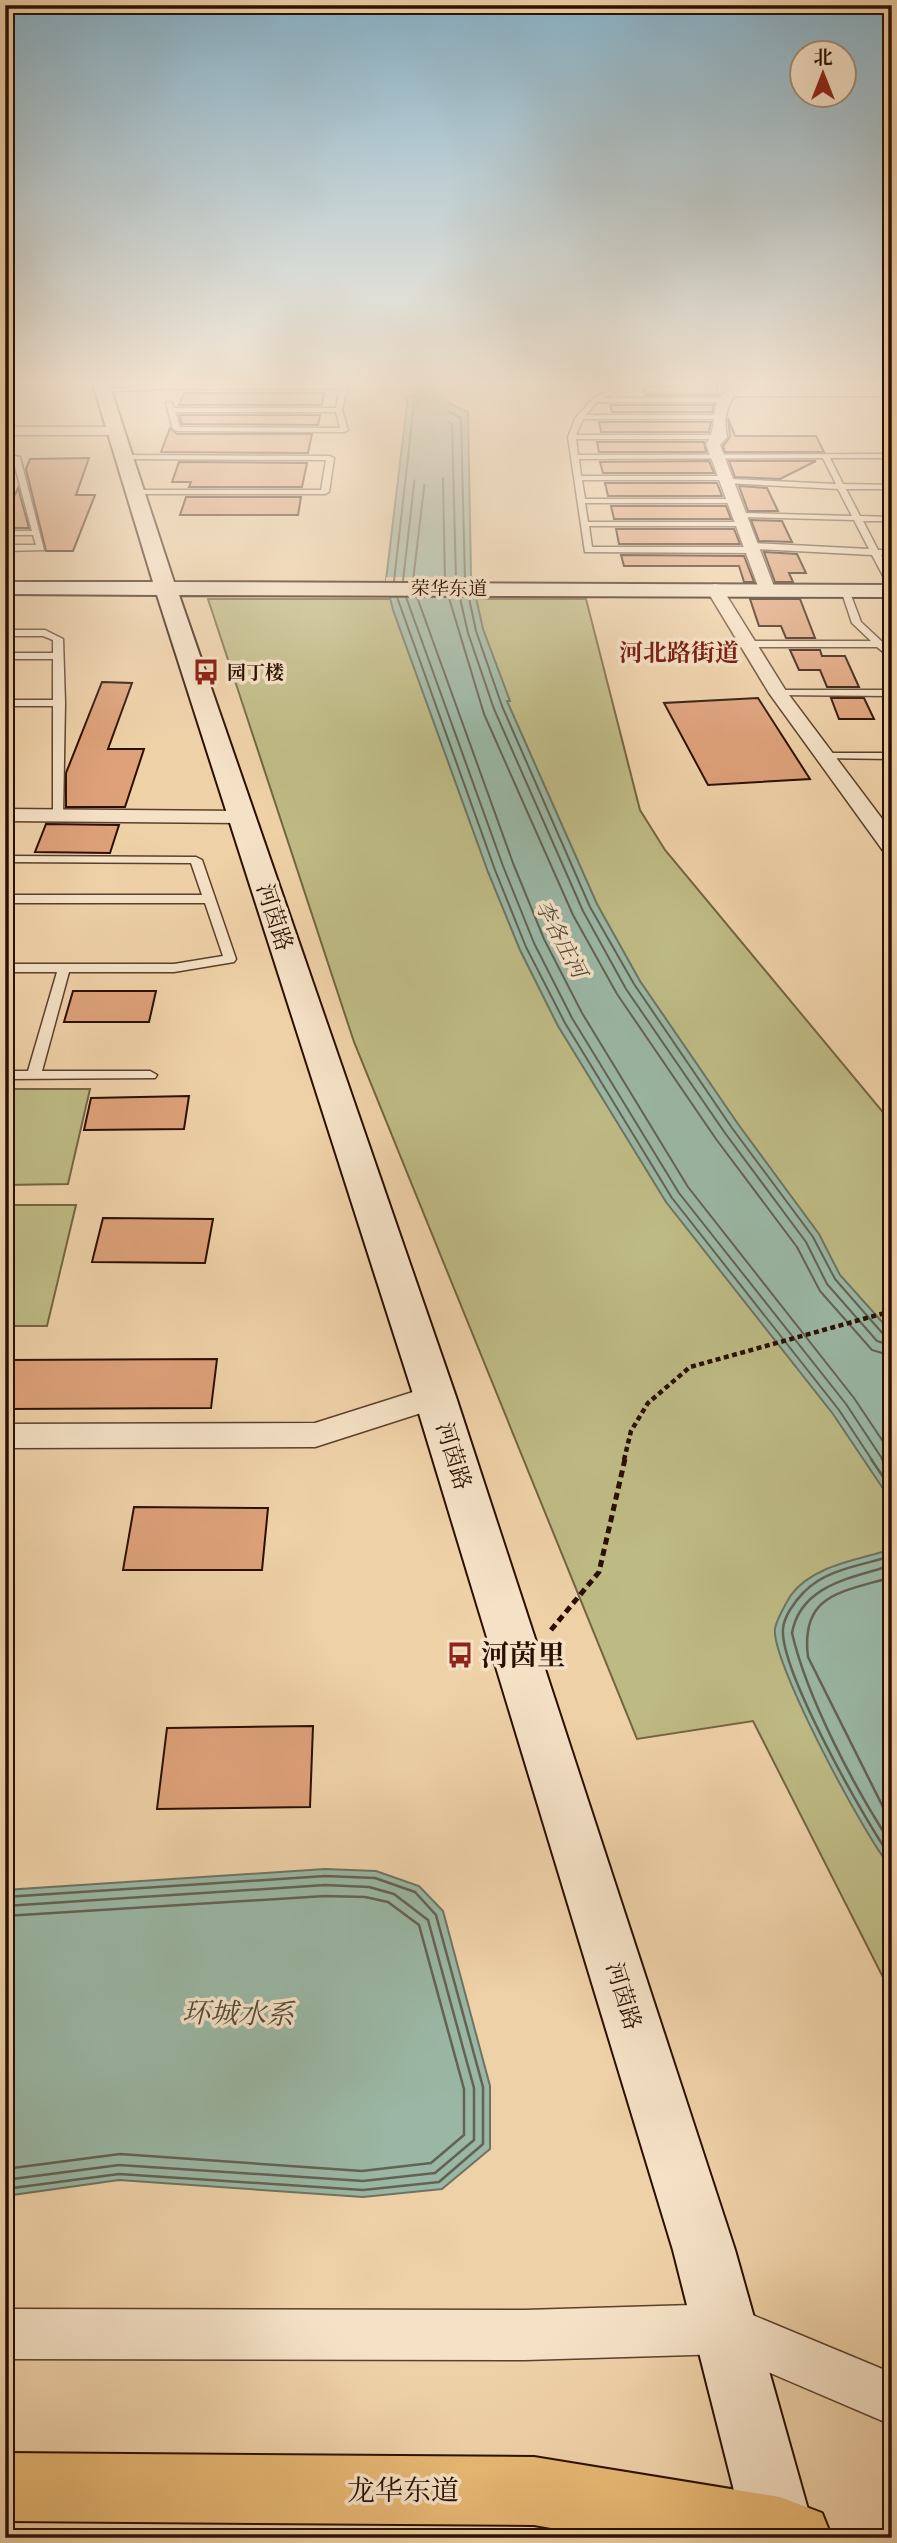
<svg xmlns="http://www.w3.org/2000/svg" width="897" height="2543" font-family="'Libre Bodoni','Noto Serif SC',serif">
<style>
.green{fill:#beba84;stroke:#746442;stroke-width:2}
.water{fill:#9ab7a5;stroke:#6d7463;stroke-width:2}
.pier{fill:#efd1a8}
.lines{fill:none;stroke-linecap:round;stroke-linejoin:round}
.shore-far1{stroke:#626353;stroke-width:2}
.shore{stroke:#626353;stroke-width:2.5}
.river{fill:#9ab7a5;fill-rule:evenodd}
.building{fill:#dea17a;stroke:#2a0f01;stroke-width:2}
.lane-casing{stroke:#5b402b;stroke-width:3}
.street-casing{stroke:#5b402b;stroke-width:3}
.secondary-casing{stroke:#2a0f01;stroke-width:4}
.primary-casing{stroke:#2a0f01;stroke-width:4}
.path-far1{stroke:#2a0f01;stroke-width:4.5;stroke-dasharray:5 3.5;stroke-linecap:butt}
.path{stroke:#2a0f01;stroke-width:5;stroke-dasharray:7 4.5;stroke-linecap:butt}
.lane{fill:#f5e1c6;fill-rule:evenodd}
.street{fill:#f5e1c6;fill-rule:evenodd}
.secondary{fill:#f5e1c6;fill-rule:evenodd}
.primary{fill:#e8b874;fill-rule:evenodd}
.labels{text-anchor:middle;stroke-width:7;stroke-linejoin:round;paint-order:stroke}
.far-street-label{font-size:19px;fill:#2a0f01;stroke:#f5e1c6}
.far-poi-label{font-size:19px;font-weight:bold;fill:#2a0f01;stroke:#f5e1c6;text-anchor:start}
.far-water-label{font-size:21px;font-style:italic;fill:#514a3a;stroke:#f5e1c6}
.street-label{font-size:23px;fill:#2a0f01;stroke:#f5e1c6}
.far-district-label{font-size:24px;font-weight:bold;fill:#7a1f14;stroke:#f5e1c6}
.near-poi-label{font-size:28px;font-weight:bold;fill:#2a0f01;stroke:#f5e1c6;text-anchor:start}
.near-water-label{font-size:28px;font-style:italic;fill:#514a3a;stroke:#f5e1c6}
.near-street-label{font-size:28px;fill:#2a0f01;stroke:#f5e1c6}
</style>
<rect width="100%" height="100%" fill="#efd1a8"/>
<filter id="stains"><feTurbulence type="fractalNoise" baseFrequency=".00286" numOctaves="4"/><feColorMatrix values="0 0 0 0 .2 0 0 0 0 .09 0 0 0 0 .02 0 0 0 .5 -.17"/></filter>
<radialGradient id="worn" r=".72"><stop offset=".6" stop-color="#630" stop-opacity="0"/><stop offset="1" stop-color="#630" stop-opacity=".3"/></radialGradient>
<!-- green -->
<g class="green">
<path d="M208 599H586L640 810 665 850 892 1123V1995L753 1721 637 1739 354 1042Z"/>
<path d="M5 1089H90L68 1184 5 1185Z"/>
<path d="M5 1205H76L47 1326H5Z"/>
</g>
<!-- water -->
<g class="water">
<path d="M424 392 468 412 471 575 483 629 510 701H507L597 904 640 981 738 1124 819 1234 840 1275 892 1333V1502L833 1414 666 1202 558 1026 520 950 488 872 393 610 386 580 408 397Z"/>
<path d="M892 1549V1869C867 1841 771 1662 775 1629 776 1621 786 1603 791 1595 813 1565 859 1560 892 1549Z"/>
<path d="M325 1869 376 1871 419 1886 443 1911 490 2086V2149L442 2189 363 2197 119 2180 5 2196V1890Z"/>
</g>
<!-- pier -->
<path class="pier" d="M386 577H475L479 596H386Z"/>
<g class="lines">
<!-- shore-far1 -->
<g class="shore-far1">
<path d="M394 581 414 404 423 399 461 418 465 581"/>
<path d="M403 581 422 413 426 410 452 424 456 581"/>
<path d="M413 581 431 429 434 426 442 431 445 581"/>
<path d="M397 597 495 870 526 947 565 1023 672 1198 839 1410 872 1460"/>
<path d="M406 597 503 866 534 943 572 1018 679 1193 846 1404 883 1460"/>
<path d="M417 597 513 863 544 939 582 1013 688 1187 854 1398 892 1455"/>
<path d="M449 598 484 714 573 915 617 994 716 1139 797 1247 820 1291 872 1350 892 1356"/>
<path d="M460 598 468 633 494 709 583 911 626 989 725 1133 806 1242 827 1284 877 1341 892 1346"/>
<path d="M469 598 476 631 502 706 590 907 634 984 732 1128 813 1237 835 1279 884 1335 892 1337"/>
</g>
<!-- shore -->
<g class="shore">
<path d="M871 1459 892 1490"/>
<path d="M882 1459 892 1474"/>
<path d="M892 1556C863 1565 826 1569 804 1592 795 1601 784 1616 783 1629 780 1671 865 1821 892 1859"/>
<path d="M892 1565C853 1578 801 1584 792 1633 807 1698 855 1789 892 1845"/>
<path d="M892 1577C843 1592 800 1593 808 1657L892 1825"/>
<path d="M5 1897 325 1876 375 1878 415 1892 436 1915 483 2087V2144L439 2182 363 2190 119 2174 5 2189"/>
<path d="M5 1906 325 1885 369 1887 394 1894 428 1920 474 2088V2140L435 2173 363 2181 119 2165 5 2180"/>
<path d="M5 1916 325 1896 365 1897 388 1902 419 1925 464 2089V2135L431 2163 362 2171 120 2154 5 2169"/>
</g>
<!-- river -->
<path class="river" d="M404 381H432L449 404 444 476 439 483 428 485 417 483 412 476 421 404Z"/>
</g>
<!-- building -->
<g class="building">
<path d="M697 386H716L719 395H645L643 387Z"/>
<path d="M184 393H324L322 405H179Z"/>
<path d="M610 405H714L712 412H612Z"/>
<path d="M179 415H320L318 425 182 424Z"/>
<path d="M728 418 735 436H816L824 452H725L723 446 730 437Z"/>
<path d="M599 422H711L709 432H601Z"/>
<path d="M170 428 177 434H312L308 453 161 452Z"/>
<path d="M597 442H704L706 452H599Z"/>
<path d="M89 458 76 495H95L73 551H46L26 469 30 459Z"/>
<path d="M709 461 714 473H603L600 462Z"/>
<path d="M729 461H816L780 479 735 477Z"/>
<path d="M179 462 307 463 302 487H189L191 482H172Z"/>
<path d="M605 483H717L722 496H608Z"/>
<path d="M739 486 767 488 778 511H748Z"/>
<path d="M18 488 29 528H5V517Z"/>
<path d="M186 497H301L298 515H180Z"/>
<path d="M611 506H726L731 519H614Z"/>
<path d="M751 520 782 521 792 542 759 541Z"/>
<path d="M616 529H734L740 544H619Z"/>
<path d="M764 552 797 554 806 573H789L793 582H775Z"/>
<path d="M621 555 744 556 754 582H744L739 566H624Z"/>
<path d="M750 599H800L815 638H786L781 626H759Z"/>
<path d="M790 650H820L822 656H845L859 687H827L820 670H799Z"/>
<path d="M102 682 132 683 108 749H144L125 807H66V773Z"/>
<path d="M758 698 810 779 708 785 664 703Z"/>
<path d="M831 698H864L874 719H839Z"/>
<path d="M46 824 119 825 110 853 35 852Z"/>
<path d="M73 991H156L149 1022H64Z"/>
<path d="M189 1096 184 1129 84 1130 91 1098Z"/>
<path d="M103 1218 213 1219 205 1263 92 1262Z"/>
<path d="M217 1359 211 1408 5 1409V1360Z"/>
<path d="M134 1507 268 1508 262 1570H123Z"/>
<path d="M313 1726 310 1807 157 1809 167 1728Z"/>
</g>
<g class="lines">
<!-- lane casing -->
<g class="lane-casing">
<g id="lane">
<path d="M624 381 745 383 628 385 604 398H725L728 400 725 402H597L586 415H716L720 417 716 419H583L576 435H720L724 437 720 439H576L578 455 892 454V458H830L843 484 892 485V489H846L860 516 892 517V521H863L878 550H892V556L881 555 892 576V588L888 585 872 555 756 549 753 553 585 552 568 437 576 417 593 399ZM823 458 836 484 730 479 727 476H581L579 459ZM582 480H724L727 483 838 489 852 516 741 513 737 515 741 517 854 520 869 549 751 543 748 547H592L589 526H744L748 524 744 522H588L585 503H735L739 501 735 499H585Z"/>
<path d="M161 385H344L347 387 342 410 348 430 344 432 177 431 173 429 166 403 171 402 174 408H336L340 389H161L102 392 99 390ZM175 412H336L340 428 180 427Z"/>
<path d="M5 454 20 457 44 550 5 551V545H36L33 535H5V531H32L13 459 5 458Z"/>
<path d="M120 455 330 456 334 458 329 492 325 494H134L131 490H321L326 460 123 459Z"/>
<path d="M845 587 849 590 861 622 892 651V659L877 647H746L741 644 746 641H871L852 623 841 590Z"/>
<path d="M5 630H45L63 639 65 703 63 817 53 815V706H5V700H53V659H5V653H53V640L43 636H5Z"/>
<path d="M778 690H892V696L775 695 773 693Z"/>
<path d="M822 753H892V759L818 758V754Z"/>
<path d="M5 856 196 857 202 860 236 959 234 962 174 972H69L42 1071H150L157 1075 155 1078 5 1079V1071H28L57 972H5V964H174L223 956 205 903H5V895H202L191 863 5 862Z"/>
</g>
</g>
<!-- street casing -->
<g class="street-casing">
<g id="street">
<path d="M736 381H751L743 388H892V396H734C725 409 724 422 727 437L720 445 775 589 767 594 759 589 706 444C722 424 702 407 736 381Z"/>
<path d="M5 427H114L121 431 114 435H5Z"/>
<path d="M714 584 720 585 786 691 892 832V853L884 852 769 693 706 589Z"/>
<path d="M5 809 241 811 252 817 241 823 5 821Z"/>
<path d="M435 1385 446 1389 451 1397 446 1405 315 1447 5 1448V1424L315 1423Z"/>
<path d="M726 2304 892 2373V2425L726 2354 525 2360 5 2359V2309L525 2310Z"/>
</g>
</g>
<!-- secondary casing -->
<g class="secondary-casing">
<path id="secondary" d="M92 381H108L174 582 892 585V597L179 595 456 1397 735 2250 816 2538H746L673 2250 414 1397 157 595 5 594V582H153Z"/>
</g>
<!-- primary casing -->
<g class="primary-casing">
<path id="primary" d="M5 2453 534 2457 780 2497 822 2513 832 2538H607L534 2525 5 2521Z"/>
</g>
<!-- path-far1 -->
<path class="path-far1" d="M624 1460 631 1431 648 1403 690 1367 892 1311"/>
<!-- path -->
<path class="path" d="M551 1630 599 1572 625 1459"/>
<!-- lane -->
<use href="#lane" class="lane"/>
<!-- street -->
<use href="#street" class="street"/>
<!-- secondary -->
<use href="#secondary" class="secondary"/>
<!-- primary -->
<use href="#primary" class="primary"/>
</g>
<!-- sky -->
<linearGradient id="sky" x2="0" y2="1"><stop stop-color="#89b5cd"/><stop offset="0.52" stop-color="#f8ead8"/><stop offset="1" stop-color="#f8ead8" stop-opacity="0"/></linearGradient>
<rect width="897" height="737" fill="url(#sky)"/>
<!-- icons -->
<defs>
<g id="bus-bare" transform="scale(2.1)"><path d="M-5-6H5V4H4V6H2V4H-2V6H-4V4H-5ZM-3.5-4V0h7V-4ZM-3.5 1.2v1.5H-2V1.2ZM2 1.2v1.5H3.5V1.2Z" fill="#8f2418" stroke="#f5e1c6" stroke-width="2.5" paint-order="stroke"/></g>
</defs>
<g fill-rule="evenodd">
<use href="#bus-bare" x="206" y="672"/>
<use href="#bus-bare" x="460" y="1655"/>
</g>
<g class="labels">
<!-- far-street labels -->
<g class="far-street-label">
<text x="449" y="595">荣华东道</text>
</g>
<!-- far-poi labels -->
<g class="far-poi-label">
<text x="227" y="679">园丁楼</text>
</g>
<!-- far-water labels -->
<g class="far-water-label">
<text transform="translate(561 939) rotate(62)" y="7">李各庄河</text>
</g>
<!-- street labels -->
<g class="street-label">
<text transform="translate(275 917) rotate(72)" y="8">河茵路</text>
<text transform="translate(454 1456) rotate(73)" y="8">河茵路</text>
<text transform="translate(624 1996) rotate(73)" y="8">河茵路</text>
</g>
<!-- far-district labels -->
<g class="far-district-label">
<text x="679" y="661">河北路街道</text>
</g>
<!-- near-poi labels -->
<g class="near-poi-label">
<text x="481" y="1665">河茵里</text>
</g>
<!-- near-water labels -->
<g class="near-water-label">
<text transform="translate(238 2013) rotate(1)" y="10">环城水系</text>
</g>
<!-- near-street labels -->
<g class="near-street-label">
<text x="403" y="2500">龙华东道</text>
</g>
</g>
<!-- margin -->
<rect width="897" height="2543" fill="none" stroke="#efd1a8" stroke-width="28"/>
<rect x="7" y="7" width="883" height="2529" fill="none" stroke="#2a0f01" stroke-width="3.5"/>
<rect x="14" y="14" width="869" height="2515" fill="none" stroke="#2a0f01" stroke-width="2"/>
<!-- north arrow -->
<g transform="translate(823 74)"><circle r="33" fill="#f5e1c6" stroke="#a48d77" stroke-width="2"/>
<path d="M0-5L12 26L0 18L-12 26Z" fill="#8f2418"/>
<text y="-10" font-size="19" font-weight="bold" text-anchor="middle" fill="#2a0f01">北</text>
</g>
<rect width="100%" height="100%" filter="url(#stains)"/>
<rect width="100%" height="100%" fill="url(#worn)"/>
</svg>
